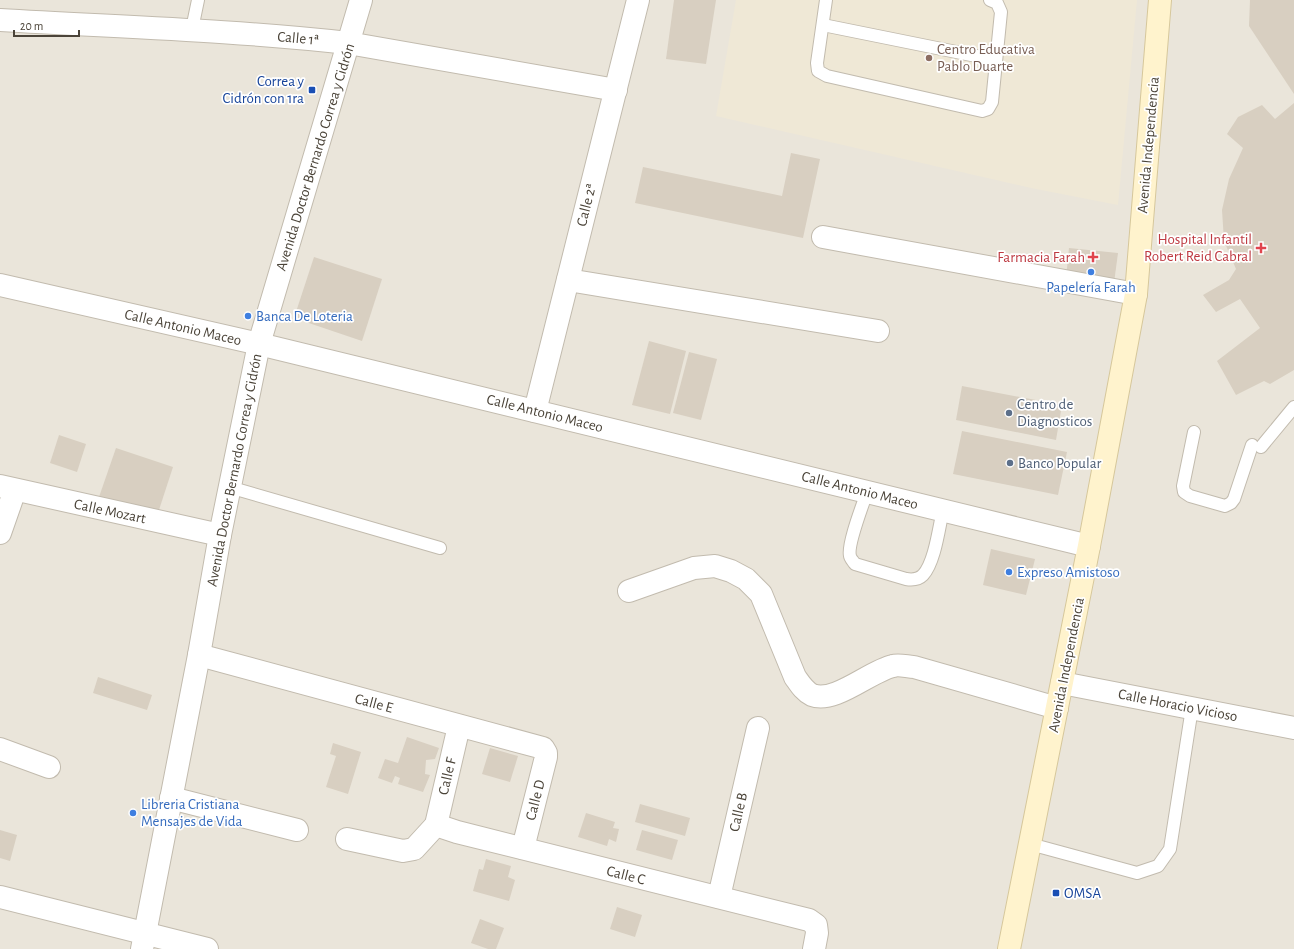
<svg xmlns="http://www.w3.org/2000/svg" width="1294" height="949" font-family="'Alegreya Sans',sans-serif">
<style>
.residential{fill:#eae5da}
.education{fill:#efe8d6}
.building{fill:#d8cfc1}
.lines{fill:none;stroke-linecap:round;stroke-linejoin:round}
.service-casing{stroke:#c2bbae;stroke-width:14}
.minor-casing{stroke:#c2bbae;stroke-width:24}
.tertiary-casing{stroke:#c2bbae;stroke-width:24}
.secondary-casing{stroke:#d6c79b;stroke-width:24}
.service{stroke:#fff;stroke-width:12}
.minor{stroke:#fff;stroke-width:22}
.tertiary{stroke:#fff;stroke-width:22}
.secondary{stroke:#fff3cd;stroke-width:22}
.education-dot{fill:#8d6e63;stroke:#fff;stroke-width:1.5}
.transit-dot{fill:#1a4fb4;stroke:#fff;stroke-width:1.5}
.health-dot{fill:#e0444e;stroke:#fff;stroke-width:1.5}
.shop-dot{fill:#3f7fe0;stroke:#fff;stroke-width:1.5}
.service-dot{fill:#5c6f8a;stroke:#fff;stroke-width:1.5}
.labels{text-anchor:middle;stroke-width:3.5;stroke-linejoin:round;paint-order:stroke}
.street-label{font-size:15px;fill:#4b4439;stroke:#fff}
.education-label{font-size:15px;fill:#785e54;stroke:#fff;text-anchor:start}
.transit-label{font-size:15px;fill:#164399;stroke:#fff;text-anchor:end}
.health-label{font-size:15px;fill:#be3a42;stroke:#fff;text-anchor:end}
.shop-label{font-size:15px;fill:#366cbe;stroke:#fff;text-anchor:start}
.service-label{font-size:15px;fill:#4e5e75;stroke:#fff;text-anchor:start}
</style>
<rect width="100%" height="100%" fill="#f6f3ec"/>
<!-- residential -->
<rect class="residential" x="0" y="0" width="1294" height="949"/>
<!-- education -->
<path class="education" d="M736 0H1137L1118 205 1031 188 716 116Z"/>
<!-- building -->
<g class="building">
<path d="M674 0H716L706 64 666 59Z"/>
<path d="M1250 0H1294V94L1249 26Z"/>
<path d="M1294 103V370L1270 384 1264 381 1236 395 1217 361 1260 328 1240 299 1216 312 1203 295 1229 280 1236 269 1224 241 1222 210 1229 179 1243 148 1227 134 1238 117 1262 105 1275 119Z"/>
<path d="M791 153 820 159 803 238 635 203 643 167 782 196Z"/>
<path d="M1069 248 1118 253 1114 283 1066 278Z"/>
<path d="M314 257 382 279 362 341 294 318Z"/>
<path d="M649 341 686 351 670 414 632 405Z"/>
<path d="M689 352 717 359 701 420 673 413Z"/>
<path d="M962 386 1062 405 1056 440 956 420Z"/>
<path d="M962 431 1067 452 1058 495 953 474Z"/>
<path d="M59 435 86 444 77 472 50 463Z"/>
<path d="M116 448 173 467 157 516 99 497Z"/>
<path d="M991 549 1035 559 1026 595 983 585Z"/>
<path d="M98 677 152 695 147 710 93 693Z"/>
<path d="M407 737 439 748 435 759 426 760 425 774 430 775 423 792 398 784 400 778 395 776 392 783 378 778 385 759 398 763Z"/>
<path d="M333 743 361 752 348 794 326 787 336 756 330 754Z"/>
<path d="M490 748 518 756 510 782 482 774Z"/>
<path d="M640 804 690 818 685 836 635 822Z"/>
<path d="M586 813 615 822 613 828 619 829 616 842 609 839 607 846 578 837Z"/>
<path d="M0 830 17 835 10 861 0 858Z"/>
<path d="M642 830 678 840 672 860 636 850Z"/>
<path d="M486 859 511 866 508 877 515 880 509 901 473 891 479 869 483 870Z"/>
<path d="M617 907 642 915 635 937 610 929Z"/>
<path d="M480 919 504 928 496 949H488L471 943Z"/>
</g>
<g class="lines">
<!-- service casing -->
<g class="service-casing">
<g id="service">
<path d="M826 0 817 63 818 71 827 76 982 111 988 109 992 102 1001 12 997 3 990 0"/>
<path d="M823 25 996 60"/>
<path d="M192 29 198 0"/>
<path d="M1194 432 1183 486 1184 492 1190 496 1225 506 1231 503 1234 499 1252 445"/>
<path d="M1261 447 1294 407"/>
<path d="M229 487 440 548"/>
<path d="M867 492C863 504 847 545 850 556 850 558 853 561 855 564L906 579C912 580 918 580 923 575 935 562 939 527 943 510"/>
<path d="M1030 844 1137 873 1158 866 1170 849 1192 708"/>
</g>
</g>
<!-- minor casing -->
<g class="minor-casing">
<g id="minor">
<path d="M0 20C116 27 232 30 348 43L616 90"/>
<path d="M823 237 1136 294"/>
<path d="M568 280 878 331"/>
<path d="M0 285 259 344 1089 546"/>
<path d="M535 411 638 0"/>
<path d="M0 486 220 535"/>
<path d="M0 533 15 490"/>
<path d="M629 591 694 568 715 566 731 571 746 579 761 594 795 677C800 684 804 691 812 695 835 704 870 671 893 666 899 664 908 667 914 667L1057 708"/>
<path d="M199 655 543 748 546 753V757L523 848"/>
<path d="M1062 683 1294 728"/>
<path d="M0 749 49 767"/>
<path d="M171 798 297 830"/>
<path d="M436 825 457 832 809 920 816 925 817 933 814 949"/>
<path d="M436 825 459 726"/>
<path d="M347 839 403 851 414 849 436 825"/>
<path d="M0 897 207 949"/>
<path d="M719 897 758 728"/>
</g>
</g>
<!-- tertiary casing -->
<g class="tertiary-casing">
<path id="tertiary" d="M142 949 199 655 220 535 259 344 361 0"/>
</g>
<!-- secondary casing -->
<g class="secondary-casing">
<path id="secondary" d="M1009 949 1089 546 1136 294 1160 0"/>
</g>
<!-- service -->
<use href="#service" class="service"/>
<!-- minor -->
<use href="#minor" class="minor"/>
<!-- tertiary -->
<use href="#tertiary" class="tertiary"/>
<!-- secondary -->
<use href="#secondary" class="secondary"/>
</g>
<!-- markers -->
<circle class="education-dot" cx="929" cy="58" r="4"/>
<g class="transit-dot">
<rect x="308" y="86" width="8" height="8" rx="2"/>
<rect x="1052" y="889" width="8" height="8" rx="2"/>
</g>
<g class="health-dot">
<path d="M1259 242h4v4h4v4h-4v4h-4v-4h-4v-4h4z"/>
<path d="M1091 251h4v4h4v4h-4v4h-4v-4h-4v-4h4z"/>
</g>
<g class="shop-dot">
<circle cx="1091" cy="272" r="4"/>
<circle cx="248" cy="316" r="4"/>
<circle cx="1009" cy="572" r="4"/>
<circle cx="133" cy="813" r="4"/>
</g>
<g class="service-dot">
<circle cx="1009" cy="413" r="4"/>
<circle cx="1010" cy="463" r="4"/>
</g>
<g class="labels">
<!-- street labels -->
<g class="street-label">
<text transform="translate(298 38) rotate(5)" y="5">Calle 1ª</text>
<text transform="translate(1148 145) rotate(-85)" y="5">Avenida Independencia</text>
<text transform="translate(315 157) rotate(-73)" y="5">Avenida Doctor Bernardo Correa y Cidrón</text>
<text transform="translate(586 205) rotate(-76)" y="5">Calle 2ª</text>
<text transform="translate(183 327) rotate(13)" y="5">Calle Antonio Maceo</text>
<text transform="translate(545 413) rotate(14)" y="5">Calle Antonio Maceo</text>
<text transform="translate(234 470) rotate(-79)" y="5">Avenida Doctor Bernardo Correa y Cidrón</text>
<text transform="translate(860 490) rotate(14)" y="5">Calle Antonio Maceo</text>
<text transform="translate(110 511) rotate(12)" y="5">Calle Mozart</text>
<text transform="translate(1066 665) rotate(-79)" y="5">Avenida Independencia</text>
<text transform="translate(374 703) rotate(15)" y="5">Calle E</text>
<text transform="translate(1178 705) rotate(11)" y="5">Calle Horacio Vicioso</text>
<text transform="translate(447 776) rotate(-77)" y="5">Calle F</text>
<text transform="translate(535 800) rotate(-76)" y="5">Calle D</text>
<text transform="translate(738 812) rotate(-77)" y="5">Calle B</text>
<text transform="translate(626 875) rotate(14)" y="5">Calle C</text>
</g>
<!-- education labels -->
<g class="education-label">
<text x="937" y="54">Centro Educativa<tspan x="937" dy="17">Pablo Duarte</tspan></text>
</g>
<!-- transit labels -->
<g class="transit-label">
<text x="304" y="86">Correa y<tspan x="304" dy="17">Cidrón con 1ra</tspan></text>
<text x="1064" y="898" text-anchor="start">OMSA</text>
</g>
<!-- health labels -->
<g class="health-label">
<text x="1252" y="244">Hospital Infantil<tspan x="1252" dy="17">Robert Reid Cabral</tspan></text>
<text x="1085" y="262">Farmacia Farah</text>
</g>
<!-- shop labels -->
<g class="shop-label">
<text x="1091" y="292" text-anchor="middle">Papelería Farah</text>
<text x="256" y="321">Banca De Loteria</text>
<text x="1017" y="577">Expreso Amistoso</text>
<text x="141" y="809">Libreria Cristiana<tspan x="141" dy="17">Mensajes de Vida</tspan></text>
</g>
<!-- service labels -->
<g class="service-label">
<text x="1017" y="409">Centro de<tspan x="1017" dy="17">Diagnosticos</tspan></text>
<text x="1018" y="468">Banco Popular</text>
</g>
</g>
<!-- scale -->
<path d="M14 30v6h65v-6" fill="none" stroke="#4b4439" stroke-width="2"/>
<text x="20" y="30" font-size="12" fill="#4b4439" stroke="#ffffff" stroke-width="3" paint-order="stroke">20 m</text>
</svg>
